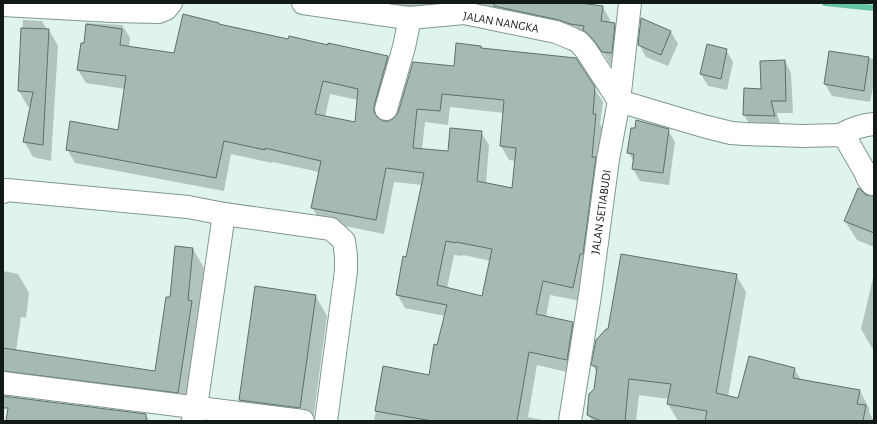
<svg xmlns="http://www.w3.org/2000/svg" width="877" height="424" font-family="'Alegreya Sans',sans-serif">
<style>
.shadow{fill:#0003;fill-rule:evenodd}
.lines{fill:none;stroke-linecap:round;stroke-linejoin:round}
.stream{stroke:#67c4a3;stroke-width:6}
.building{fill:#a5bab1;stroke:#5d7169;fill-rule:evenodd}
.minor-casing{stroke:#82978e;stroke-width:24}
.minor{stroke:#fff;stroke-width:22}
.labels{text-anchor:middle;stroke-width:4;stroke-linejoin:round;paint-order:stroke}
.street-label{font-size:12px;fill:#121a17;stroke:#fff}
</style>
<rect width="100%" height="100%" fill="#dff5ec"/>
<!-- shadow -->
<g class="shadow">
<path d="M315 3H593L595 6 603 7 610 20 609 23 615 24 622 36 618 65 610 64 604 54 597 46 591 42Z"/>
<path d="M23 20 42 21 47 30H49L58 46 51 161 33 157 24 141 31 107H28L19 91Z"/>
<path d="M642 20 671 32 678 44 668 66 646 57 639 44Z"/>
<path d="M87 23 122 25 130 38 129 48 175 54 220 25 289 40 329 46 388 57 396 71 381 121 390 122 454 67 481 47 482 49 594 88 603 102 600 124 603 129 581 301 550 295 546 317 572 323 580 337 575 374 537 365 528 417 543 420 544 421H374L384 368 430 376 445 316 405 308 397 294 407 258 422 185 394 182 384 234 320 221 312 207 319 172 273 162 272 163 231 154 224 191 75 163 67 149 119 131 125 89 86 83 78 70 84 45ZM330 94 358 100 355 123 325 117ZM450 107 504 113 501 146 509 160 515 161 513 189 486 184 489 145 481 132 449 152 422 150 425 122 448 125ZM454 255 463 256V255L491 261 483 297 447 288Z"/>
<path d="M726 50 733 62 727 90 708 86 701 74Z"/>
<path d="M830 52 874 59V83L870 102 832 96 825 84Z"/>
<path d="M785 61 791 73 793 113H777L781 127H751L744 115Z"/>
<path d="M668 130 675 142 669 185 640 181 633 169 634 162 628 152Z"/>
<path d="M867 196 874 197V247L857 240 845 221Z"/>
<path d="M193 249 204 268 189 412 3 389V271L18 274 29 293 26 318 21 317 16 351 156 372 171 298Z"/>
<path d="M874 274V349L872 348 861 329Z"/>
<path d="M736 275 746 292 728 397 739 399 794 369 801 380 860 391 869 408V412L874 421H678L668 404 669 399 639 395 636 421H592L588 415 595 390 597 373 593 365Z"/>
<path d="M315 295 327 316 313 421H252L240 400Z"/>
<path d="M146 415 150 421H7Z"/>
</g>
<g class="lines">
<!-- stream -->
<path class="stream" d="M825 3 874 8"/>
</g>
<!-- building -->
<g class="building">
<path d="M494 3H580L603 6 601 21 615 23 612 53 602 52 595 42 588 34 583 30 584 26 570 24 559 20 494 6Z"/>
<path d="M183 14 219 23V24L288 39 289 36 328 45V43L388 56 374 106V112L377 117 383 121H389L394 118 398 113 413 62 454 66 456 43 481 46V48L576 58 595 87 593 114H596L592 157H596L583 254H580L573 288 543 281 536 314 573 322 567 360 529 352 517 421H432L375 411 383 366 429 375 434 344 437 345 447 305 396 295 403 256 406 257 424 173 386 168 376 220 311 208 321 161 265 148V150L224 141 216 178 66 150 70 121 118 130 126 76 77 70 81 43H84L86 24 122 29 120 45 174 53ZM323 81 358 89 355 122 315 114ZM442 94 504 100 500 146 516 148 512 188 477 181 482 131 450 128 448 151 413 148 417 109 440 111ZM446 241 455 243 456 242 492 249 482 296 437 285Z"/>
<path d="M641 18 671 31 661 55 638 45Z"/>
<path d="M21 28 49 29 43 145 23 142 33 92 18 91Z"/>
<path d="M707 44 727 49 721 79 700 74Z"/>
<path d="M829 51 869 57 864 91 824 84Z"/>
<path d="M785 60 786 101H771L775 116 743 115 744 88 761 89 760 61Z"/>
<path d="M636 120 669 129 663 173 632 169 634 154 627 153 631 128H635Z"/>
<path d="M858 188 860 189 866 195 874 196V233L844 221Z"/>
<path d="M175 246 193 248 188 300 192 301 178 393 3 371V348L155 371 166 297H170Z"/>
<path d="M621 254 737 274 716 393 738 398 749 356 795 368 793 378 860 390 857 404 866 405 863 421H705L707 411 667 404 671 384 629 379 625 421H601L587 415 589 394 594 389 597 367 591 365 596 340 606 329H608Z"/>
<path d="M255 286 316 295 300 408 239 400Z"/>
<path d="M3 396 146 414V421H6L8 408H3Z"/>
</g>
<g class="lines">
<!-- minor casing -->
<g class="minor-casing">
<g id="minor">
<path d="M303 3 400 17 410 18 464 13 556 32 573 39 579 42 586 50 619 101 703 126 731 133 745 134 803 136 840 135 846 139 872 184 867 177"/>
<path d="M3 5 112 11 159 12 166 9 171 3"/>
<path d="M386 109 404 47 410 18"/>
<path d="M840 135C851 129 861 125 874 124"/>
<path d="M3 192 7 190 188 207 224 214 331 229 344 241 346 256V271L326 421"/>
<path d="M3 383 303 421"/>
<path d="M193 420 196 407 224 214"/>
<path d="M570 421 590 295 608 159 619 101 630 3"/>
</g>
</g>
<!-- minor -->
<use href="#minor" class="minor"/>
</g>
<g class="labels">
<!-- street labels -->
<g class="street-label">
<text transform="translate(501 22) rotate(10)" y="4">JALAN NANGKA</text>
<text transform="translate(601 212) rotate(-82)" y="4">JALAN SETIABUDI</text>
</g>
</g>
<!-- border -->
<rect width="877" height="424" fill="none" stroke="#121a17" stroke-width="8"/>
</svg>
